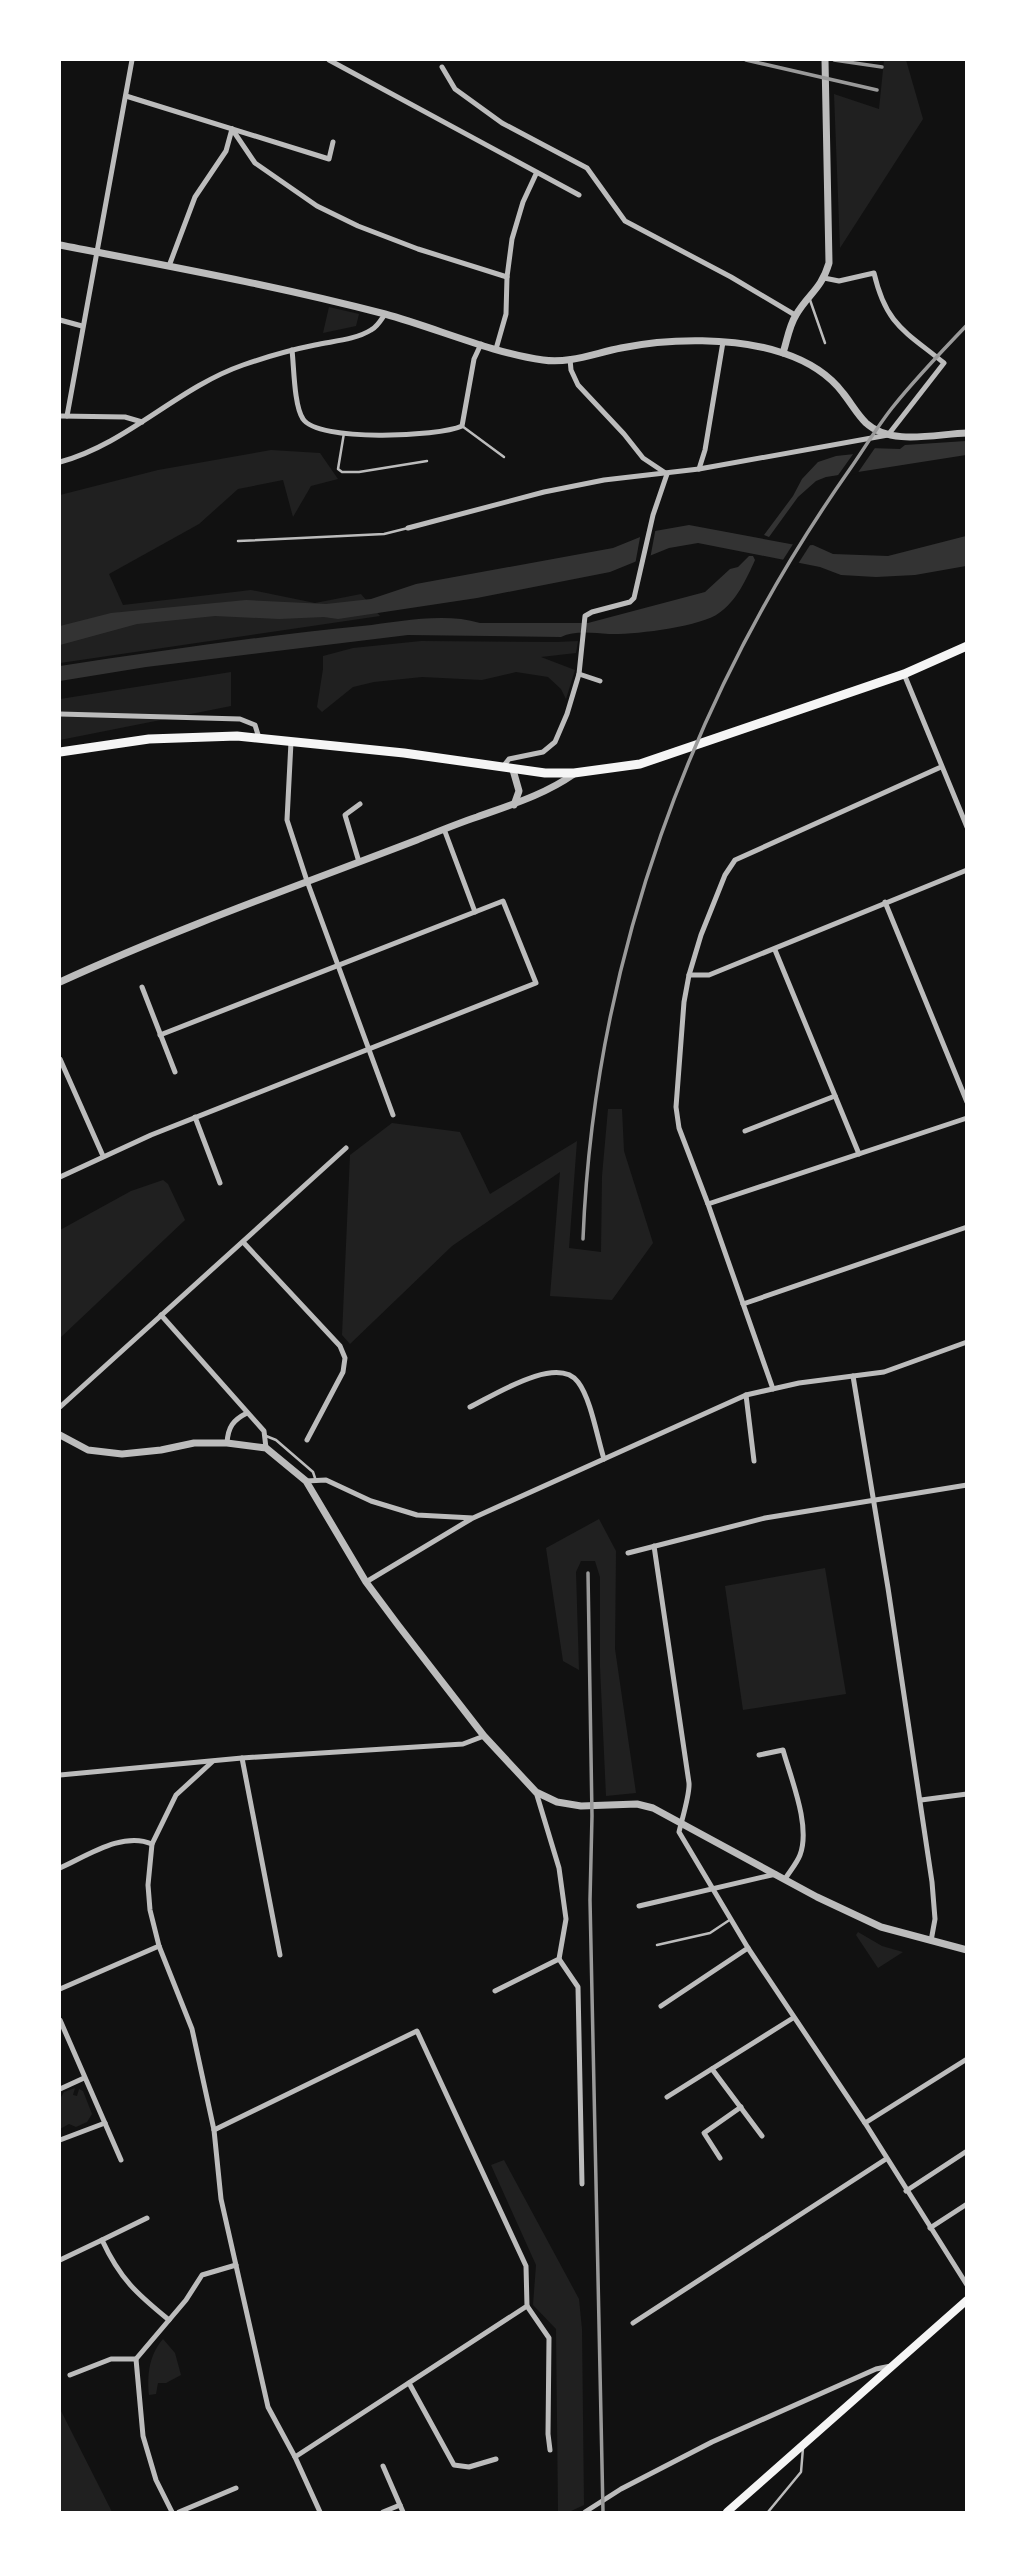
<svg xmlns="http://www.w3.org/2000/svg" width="1026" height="2572" font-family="'Titillium Web',sans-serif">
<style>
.green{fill:#202020}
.water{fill:#333}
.pier{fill:#111}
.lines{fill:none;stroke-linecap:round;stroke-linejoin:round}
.service{stroke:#bcbcbc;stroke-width:2.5}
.minor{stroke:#bcbcbc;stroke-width:5}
.tertiary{stroke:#bcbcbc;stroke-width:7}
.secondary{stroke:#f5f5f5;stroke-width:8}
.primary{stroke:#f5f5f5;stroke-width:9}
.rail{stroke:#9a9a9a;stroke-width:3.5}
</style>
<rect width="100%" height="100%" fill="#111"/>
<!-- green -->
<g class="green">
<path d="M884 60H906L923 119 840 248 834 94 879 109Z"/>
<path d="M329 307 359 314 356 326 323 333Z"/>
<path d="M271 450 320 453 338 479 311 486 293 517 283 480 238 489 199 524 109 574 123 605 251 590 315 603 361 594 380 616 60 663V495L158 470Z"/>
<path d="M421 641 557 642 578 641 576 653 541 657 575 670 566 699 561 689 548 677 516 672 482 680 422 677 374 682 353 687 322 712 317 707 323 669V656L353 648Z"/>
<path d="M231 672V706L60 740V699Z"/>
<path d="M608 1109H622L624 1151 653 1243 612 1300 550 1296 560 1172 452 1246 350 1344 342 1335 350 1155 392 1123 460 1132 490 1194 577 1141 569 1248 601 1252 602 1176Z"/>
<path d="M163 1180 168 1184 185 1220 60 1338V1230L131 1191Z"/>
<path d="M599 1519 616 1551 615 1649 636 1793 606 1796 600 1667V1577L595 1561H581L576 1572 579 1670 563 1661 546 1548Z"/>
<path d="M825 1568 846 1694 743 1710 725 1586Z"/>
<path d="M858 1932 882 1946 903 1952 878 1968 856 1935Z"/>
<path d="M75 2088 73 2095 77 2096 79 2089 83 2091 92 2114 87 2122 76 2127 69 2124 60 2129V2099L64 2092Z"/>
<path d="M504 2160 579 2299 582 2329 584 2505 569 2512H558L556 2329 533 2305 536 2265 491 2165Z"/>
<path d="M163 2339 175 2353 181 2375 166 2383H158L156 2394 149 2395C147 2375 149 2355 163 2339Z"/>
<path d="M60 2409 112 2512H60Z"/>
</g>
<!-- water -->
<g class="water">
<path d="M966 441V455L826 477 816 481 798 497 769 537 764 535 793 496 802 479 818 462 836 456 864 453 869 448 900 449 905 445Z"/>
<path d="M689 525 801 546 813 545 833 554 888 556 966 536V566L915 575 876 577 841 575 820 567 698 543 669 548 610 572 477 598 338 619 324 617 279 619 215 616 137 624 60 645V626L111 613 246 600 326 604 371 599 416 584 613 548 655 531Z"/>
<path d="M749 556H753L755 560C747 578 736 602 719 613 701 627 632 635 609 634 593 633 575 630 561 637L408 635 146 667 60 681V666C160 651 261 636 362 626 400 622 443 612 480 623H588L705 592 730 569 738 567Z"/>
</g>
<!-- pier -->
<g class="pier">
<path d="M868 445H877L857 474 836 478 856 450H863Z"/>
<path d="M656 527 650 559 635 565 641 532Z"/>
<path d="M795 541 812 542 796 567 781 563Z"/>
</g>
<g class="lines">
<!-- service -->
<g class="service">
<path d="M810 300 825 343"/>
<path d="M462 426 504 457"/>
<path d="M344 433 338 469 342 472H359L427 461"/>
<path d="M238 541 384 534 408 528"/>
<path d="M266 1436 276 1440 313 1472 315 1478"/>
<path d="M657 1945 710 1933 731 1919"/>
<path d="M768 2512 801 2472 803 2448"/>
</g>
<!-- minor -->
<g class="minor">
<path d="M329 60 579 195"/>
<path d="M442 67 455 89 502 123 587 168 625 221 731 277 795 315"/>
<path d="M126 96 329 159 333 142"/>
<path d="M232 129 255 163 317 206 358 226 418 249 507 277"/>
<path d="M169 266 195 197 226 151 232 129"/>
<path d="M60 320 82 326"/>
<path d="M496 349 506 314 507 277 512 239 523 202 536 174"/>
<path d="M292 350C294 367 294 406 303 419 318 442 438 437 462 426L474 359 481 344"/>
<path d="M570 359 571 370 578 385 624 434 643 458 667 474"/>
<path d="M60 416 125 417 142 422"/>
<path d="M67 416 132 60"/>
<path d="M60 462C127 444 177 388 243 365 266 357 290 350 315 345 333 341 355 340 371 330 377 327 381 320 385 314"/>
<path d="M699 469 705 450 723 342"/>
<path d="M408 528 544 492 604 480 699 469 888 435 944 363C905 331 886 325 874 273L839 281 824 278"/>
<path d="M579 674 600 681"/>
<path d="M904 674 967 827"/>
<path d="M60 714 240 719 255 725 259 738"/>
<path d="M291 742 287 820 307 881 393 1115"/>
<path d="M502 768 509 759 543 752 555 742 567 714 579 674 585 616 592 612 630 602 634 598 653 515 667 474"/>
<path d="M444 829 475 912"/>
<path d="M359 862 345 815 360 804"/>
<path d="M885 902 967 1102"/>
<path d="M775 950 859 1154"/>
<path d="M689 975H709L967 870"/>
<path d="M142 987 175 1072"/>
<path d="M60 1059 103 1156"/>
<path d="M195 1117 220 1183"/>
<path d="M745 1131 835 1096"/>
<path d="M60 1177 151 1135 536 983 503 901 160 1035"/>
<path d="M708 1204 967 1118"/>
<path d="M243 1242 340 1346 345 1358 343 1372 307 1440"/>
<path d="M743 1304 967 1227"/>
<path d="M161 1315 264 1431 266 1448"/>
<path d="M853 1376 888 1588 932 1882 935 1919 931 1941"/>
<path d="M773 1389 708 1204 679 1128 676 1107 684 1002 689 975 701 935 725 875 735 860 941 767"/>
<path d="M746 1395 754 1461"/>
<path d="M60 1407 346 1148"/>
<path d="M470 1407C493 1396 557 1354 578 1382 591 1399 597 1437 604 1459"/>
<path d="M227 1443C228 1427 233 1420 247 1413"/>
<path d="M306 1481 326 1480 371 1501 417 1515 473 1518 746 1395 799 1383 884 1372 967 1342"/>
<path d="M654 1546 689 1783C690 1794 682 1819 679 1832L748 1948 865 2123 967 2285"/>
<path d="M628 1553 765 1518 967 1485"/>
<path d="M366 1582 471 1519"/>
<path d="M759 1755 783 1750C791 1779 811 1826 800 1855 797 1863 790 1871 785 1879"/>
<path d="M242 1758 280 1955"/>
<path d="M212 1762 176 1795 152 1844 148 1885 150 1910 159 1946 192 2029 214 2130 221 2199 268 2407 295 2457 320 2512"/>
<path d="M60 1775 242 1758 463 1744 484 1736"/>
<path d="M921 1800 967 1794"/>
<path d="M60 1868C87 1856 123 1831 152 1844"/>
<path d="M639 1906 776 1874"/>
<path d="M559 1959 578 1987 582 2184"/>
<path d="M60 1989 159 1946"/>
<path d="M495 1991 559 1959 566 1919 559 1868 536 1792"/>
<path d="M661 2006 748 1948"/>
<path d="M60 2020 121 2160"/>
<path d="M712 2069 762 2136"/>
<path d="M60 2089 84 2078"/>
<path d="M667 2097 793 2018"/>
<path d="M865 2123 967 2059"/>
<path d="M214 2130 417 2031 526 2266 527 2306 295 2457"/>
<path d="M60 2140 105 2123"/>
<path d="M720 2158 704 2133 741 2107"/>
<path d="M906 2191 967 2151"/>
<path d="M930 2228 967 2204"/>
<path d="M102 2240 147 2218"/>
<path d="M60 2260 102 2240C120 2279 137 2294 169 2320"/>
<path d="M527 2306 549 2338 548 2434 550 2450"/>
<path d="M633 2323 886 2159"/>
<path d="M70 2375 111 2359H136"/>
<path d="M409 2383 454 2465 469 2467 496 2459"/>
<path d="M383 2466 403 2512"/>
<path d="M172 2512 156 2480 143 2436 136 2359 186 2300 202 2275 236 2265"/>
<path d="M179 2512 236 2488"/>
<path d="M383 2512 400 2505"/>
<path d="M585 2512 621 2489 712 2442 876 2369 891 2366"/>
</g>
<!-- tertiary -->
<g class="tertiary">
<path d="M60 245C168 266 278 286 385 314 436 328 492 353 543 360 569 364 595 353 621 348 669 338 736 337 783 353 807 361 828 373 843 393 851 403 857 414 866 423 891 446 935 434 967 433"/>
<path d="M783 353C787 341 789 326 796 315 808 294 821 290 829 263L825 60"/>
<path d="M513 770 519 791 514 805"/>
<path d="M60 982C176 929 297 886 417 840 437 832 456 824 477 817 510 805 544 795 574 774"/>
<path d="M60 1435 88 1450 122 1454 161 1450 194 1443H227L266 1448 306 1481 366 1582 398 1625 484 1736 536 1792 557 1802 581 1806 637 1804 653 1808 817 1897 881 1927 967 1950"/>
</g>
<!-- secondary -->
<path class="secondary" d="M727 2512 967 2300"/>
<!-- primary -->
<path class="primary" d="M60 752 149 739 237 736 404 753 545 773H574L640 764 904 674 967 646"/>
<!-- rail -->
<g class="rail">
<path d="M746 60 877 90"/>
<path d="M834 60 882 67"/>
<path d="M583 1239C594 962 691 695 850 469 864 449 877 427 892 408 915 379 941 352 967 325"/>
<path d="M588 1573 592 1816 590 1900 603 2512"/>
</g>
</g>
<!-- border -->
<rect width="1026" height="2572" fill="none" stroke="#ffffff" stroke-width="122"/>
</svg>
